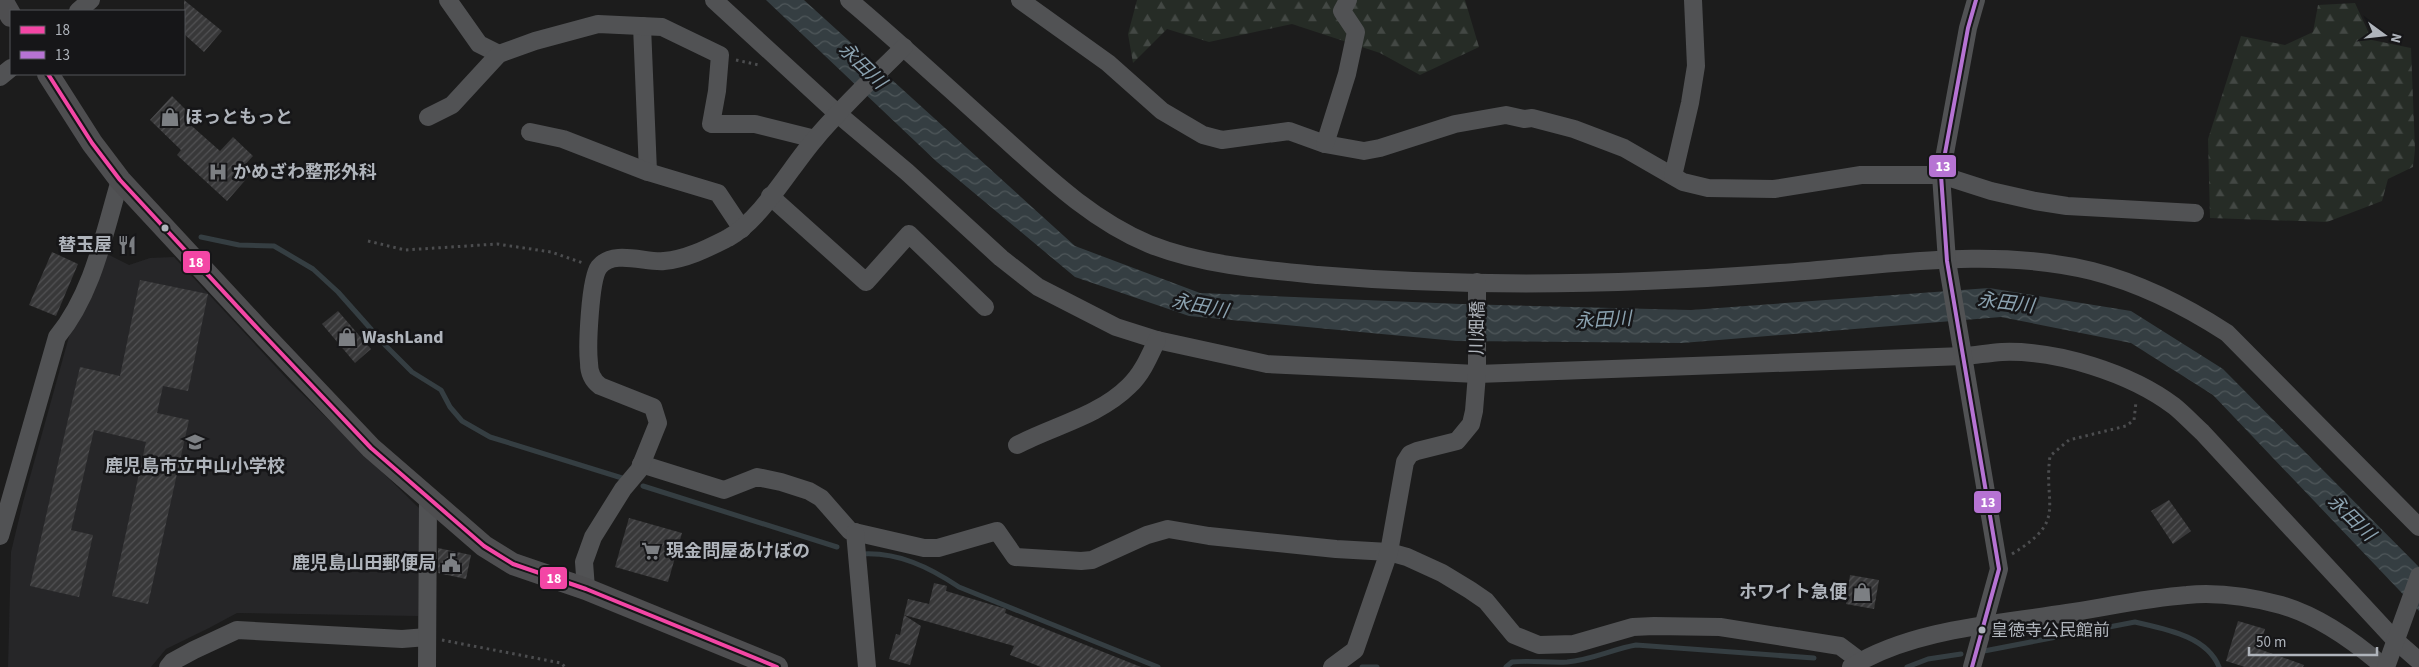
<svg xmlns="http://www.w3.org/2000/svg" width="2419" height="667" font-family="'Source Sans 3','Noto Sans JP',sans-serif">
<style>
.built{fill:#262628}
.forest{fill:url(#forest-firs)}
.water{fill:url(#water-waves)}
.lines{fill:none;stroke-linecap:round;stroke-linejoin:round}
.stream{stroke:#353e42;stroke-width:5}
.building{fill:url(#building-hatch)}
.path{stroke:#4c4d4f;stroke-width:3;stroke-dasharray:2.5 4;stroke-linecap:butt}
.minor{stroke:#515254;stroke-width:18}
.major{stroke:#4e4e50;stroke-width:22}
.bus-1-casing{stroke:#161618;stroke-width:8}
.bus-2-casing{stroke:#161618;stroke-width:8}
.bus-1{stroke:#f346a5;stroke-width:4}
.bus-2{stroke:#b673d3;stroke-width:4}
.bus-dot{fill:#afb4bb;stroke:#161618;stroke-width:2}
.labels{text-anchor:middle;stroke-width:5;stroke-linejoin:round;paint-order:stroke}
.bus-label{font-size:17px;fill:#afb4bb;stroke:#161618;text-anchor:start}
.poi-label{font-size:18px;font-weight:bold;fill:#afb4bb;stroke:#161618;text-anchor:start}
.street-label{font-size:18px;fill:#afb4bb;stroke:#161618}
.water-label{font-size:19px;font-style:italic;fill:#8ba2b0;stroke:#161618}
.line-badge{stroke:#161618;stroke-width:2}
.badge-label{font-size:14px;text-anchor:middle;font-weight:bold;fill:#fff}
</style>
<defs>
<pattern id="forest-firs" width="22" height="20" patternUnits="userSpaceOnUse" patternTransform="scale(1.25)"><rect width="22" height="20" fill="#262c26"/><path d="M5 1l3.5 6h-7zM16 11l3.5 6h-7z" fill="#434844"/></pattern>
<pattern id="water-waves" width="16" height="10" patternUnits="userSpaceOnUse" patternTransform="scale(1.25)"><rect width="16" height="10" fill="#353e42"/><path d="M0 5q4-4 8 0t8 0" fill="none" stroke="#50585b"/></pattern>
<pattern id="building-hatch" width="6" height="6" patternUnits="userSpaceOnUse" patternTransform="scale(1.25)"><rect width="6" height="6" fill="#383839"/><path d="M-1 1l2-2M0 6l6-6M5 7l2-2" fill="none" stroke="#525254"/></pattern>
</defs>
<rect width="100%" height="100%" fill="#1c1c1c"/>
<!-- built -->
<path class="built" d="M107 254 129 265 150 258 174 257 290 382 420 509 418 616 237 613 209 628 166 649 151 667H8L11 552 23 502 70 333Z"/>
<!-- forest -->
<g class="forest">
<path d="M1137 0H1465L1479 47 1420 75 1380 53 1292 24 1209 42 1167 29 1133 63 1128 34Z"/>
<path d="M2355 3 2372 40 2411 48 2415 150 2413 167 2388 179 2382 201 2327 222 2210 218 2208 139 2241 36 2285 45 2313 32 2318 5Z"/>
</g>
<!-- water -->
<path class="water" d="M766 0H804L1075 246 1200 293 1460 304 1691 310 1989 288 2131 311 2223 369 2419 567V611L2213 395 2131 343 2001 317 1682 343 1456 341 1189 316 1075 277 937 162Z"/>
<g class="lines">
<!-- stream -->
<g class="stream">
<path d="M201 237 239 245 274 246 313 269 338 292 386 346 412 372 441 390 450 407 462 421 490 437 622 478"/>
<path d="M643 486 837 547"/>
<path d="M862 554C898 552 929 567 959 587L1158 667"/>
<path d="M1984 651 2135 622C2165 629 2207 636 2219 667"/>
<path d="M1362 667H1377"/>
<path d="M1506 667 1512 662C1530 660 1549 663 1567 662 1591 660 1613 649 1636 645L1814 658"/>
<path d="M1907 667 1928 659 1961 654"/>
</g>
</g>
<!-- building -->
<g class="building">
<path d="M184 0 222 31 204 52 184 34Z"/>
<path d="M172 96 191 115 185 120 220 151 233 137 253 156 240 170 248 177 227 201 177 155 181 150 150 120Z"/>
<path d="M52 252 78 264 56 316 29 305Z"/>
<path d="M140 280 208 294 188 391 163 386 157 413 189 420 148 604 112 596 146 442 94 430 71 530 93 535 79 597 30 586 80 367 120 376Z"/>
<path d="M338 311 371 349 355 363 322 324Z"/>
<path d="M2169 500 2191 531 2173 544 2151 511Z"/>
<path d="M629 518 682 533 668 582 615 567Z"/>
<path d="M438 548 471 555 466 579 438 573Z"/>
<path d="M1850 575 1879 580 1874 609 1846 604Z"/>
<path d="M934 583 947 586 946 591 1006 609 1005 613 1141 667H1041L1010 655 1014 646 904 615 908 599 929 604Z"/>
<path d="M904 615 921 626 910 665 889 659 896 634 900 635Z"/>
<path d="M2238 621 2265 629 2259 649 2304 665 2303 667H2245L2226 661Z"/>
</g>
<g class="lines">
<!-- path -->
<g class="path">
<path d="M736 60 759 65"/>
<path d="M368 241 405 250 497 244 551 252 583 263"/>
<path d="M2012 554C2068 520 2043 507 2050 456L2069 440 2126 426 2134 420 2136 402"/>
<path d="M442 640 561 663 565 667"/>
</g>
<!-- minor -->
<g class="minor">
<path d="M448 0 479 44 499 54"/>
<path d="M714 0 838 114 907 172 1001 258 1038 287 1116 327 1157 340 1267 364 1477 374 1964 356C1976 355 1989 353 2002 352 2057 350 2130 373 2174 406 2184 414 2193 424 2202 432L2395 640 2419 661"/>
<path d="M849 0C899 42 946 86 994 129 1042 172 1089 219 1149 244 1202 265 1262 270 1318 275 1471 288 1627 285 1780 273 1883 266 1991 246 2092 271 2139 283 2187 307 2227 333L2419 527"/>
<path d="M1020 0 1108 63 1162 111 1203 135 1222 140 1289 131 1325 144 1364 151 1380 148 1455 124 1506 115 1524 119 1532 118 1574 129 1624 148 1683 182 1708 188 1774 189 1861 175H1941L1991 191 2035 201 2067 206 2195 213"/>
<path d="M78 11 91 0"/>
<path d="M642 26 648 172"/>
<path d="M0 77 11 68"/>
<path d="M428 117 452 105 499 54 535 41 598 24 662 27 720 55 717 91 711 124H755L815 139"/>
<path d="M530 132 563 139 648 172 718 193 742 229"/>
<path d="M1325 144 1347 74 1356 32 1342 11 1348 0"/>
<path d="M1673 176 1690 103 1696 66 1693 0"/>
<path d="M770 196 866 282 909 234 985 307"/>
<path d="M1017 445C1053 426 1099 416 1129 386 1142 374 1149 357 1157 340"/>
<path d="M641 464 724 490 757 477 781 482 809 491 821 498 850 531 924 548H938L997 531 1015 557 1081 561 1092 560 1147 535 1168 529 1209 536 1336 549 1389 552 1407 557 1442 573 1470 590 1486 601 1514 635 1539 645 1574 644 1633 627 1654 626 1720 627 1840 646 1860 661"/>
<path d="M855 532 867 667"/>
<path d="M0 536 57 337C93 293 104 234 120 180"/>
<path d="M586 589 584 562 593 537 623 489 639 470 658 423 653 407 600 386C592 380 589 373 589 363 587 346 590 279 599 267 613 249 646 263 664 261 687 259 708 248 728 238 761 220 790 168 815 139 842 107 874 77 904 47"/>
<path d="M168 667 172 662 194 650 237 630 402 639 427 637"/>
<path d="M427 667 428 498"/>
<path d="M1332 667 1355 650 1389 552 1405 462 1410 454 1417 451 1457 441 1471 424 1474 411 1477 374V282"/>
<path d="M1851 667C1912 629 1997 624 2067 613 2106 607 2147 598 2187 595 2217 592 2251 597 2281 605 2319 616 2354 641 2384 667"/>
<path d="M1972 667 1999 569 1947 261 1941 175 1968 28 1976 0"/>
<path d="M2386 667 2419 576"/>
</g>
<!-- major -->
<g class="major">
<path d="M2 0 11 16"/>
<path d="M48 74 92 143 120 180 260 331 371 448 484 546 513 564 586 589 777 667"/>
</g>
<!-- bus-1 casing -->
<g class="bus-1-casing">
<path id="bus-1" d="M48 74 92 143 120 180 260 331 371 448 484 546 513 564 586 589 777 667"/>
</g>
<!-- bus-2 casing -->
<g class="bus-2-casing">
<path id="bus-2" d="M1972 667 1999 569 1947 261 1941 175 1968 28 1976 0"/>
</g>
<!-- bus-1 -->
<use href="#bus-1" class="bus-1"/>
<!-- bus-2 -->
<use href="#bus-2" class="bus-2"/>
</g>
<!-- icons -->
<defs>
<g id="shop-bare" transform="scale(1.5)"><path d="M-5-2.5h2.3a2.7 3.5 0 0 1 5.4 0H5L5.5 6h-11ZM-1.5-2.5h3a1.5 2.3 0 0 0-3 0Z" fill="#7c7f83" stroke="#161618" stroke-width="2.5" paint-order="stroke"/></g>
<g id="hospital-bare" transform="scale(1.5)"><path d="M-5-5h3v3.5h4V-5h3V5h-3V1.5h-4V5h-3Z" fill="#7c7f83" stroke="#161618" stroke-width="2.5" paint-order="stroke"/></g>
<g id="restaurant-bare" transform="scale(1.5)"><path d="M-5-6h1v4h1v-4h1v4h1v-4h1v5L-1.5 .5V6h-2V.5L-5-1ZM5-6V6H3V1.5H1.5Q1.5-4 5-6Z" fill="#7c7f83" stroke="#161618" stroke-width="2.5" paint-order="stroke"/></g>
<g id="school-bare" transform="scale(1.5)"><path d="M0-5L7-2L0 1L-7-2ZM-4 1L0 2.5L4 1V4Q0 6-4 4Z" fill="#7c7f83" stroke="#161618" stroke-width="2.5" paint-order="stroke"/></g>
<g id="supermarket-bare" transform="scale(1.5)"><path d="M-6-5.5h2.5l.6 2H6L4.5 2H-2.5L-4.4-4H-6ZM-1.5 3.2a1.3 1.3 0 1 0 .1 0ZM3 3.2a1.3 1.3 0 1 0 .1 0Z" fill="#7c7f83" stroke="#161618" stroke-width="2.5" paint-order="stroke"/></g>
<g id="civic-bare" transform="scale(1.5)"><path d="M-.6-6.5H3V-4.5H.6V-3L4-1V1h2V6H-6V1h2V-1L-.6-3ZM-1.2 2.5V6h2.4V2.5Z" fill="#7c7f83" stroke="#161618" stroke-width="2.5" paint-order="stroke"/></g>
</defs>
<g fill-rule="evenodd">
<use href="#shop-bare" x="170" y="117"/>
<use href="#hospital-bare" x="218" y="172"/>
<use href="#restaurant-bare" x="127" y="245"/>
<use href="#shop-bare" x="347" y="337"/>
<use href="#school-bare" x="195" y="442"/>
<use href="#supermarket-bare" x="651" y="551"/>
<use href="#civic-bare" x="451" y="563"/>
<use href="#shop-bare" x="1862" y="592"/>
</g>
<!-- markers -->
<g class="bus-dot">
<circle cx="165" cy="228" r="4.5"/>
<circle cx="1982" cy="630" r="4.5"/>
</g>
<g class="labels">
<!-- bus labels -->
<g class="bus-label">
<text x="1991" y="636">皇徳寺公民館前</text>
</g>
<!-- poi labels -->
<g class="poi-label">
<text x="185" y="123">ほっともっと</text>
<text x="233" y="178">かめざわ整形外科</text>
<text x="112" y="251" text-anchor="end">替玉屋</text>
<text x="362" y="343">WashLand</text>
<text x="195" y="472" text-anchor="middle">鹿児島市立中山小学校</text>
<text x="666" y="557">現金問屋あけぼの</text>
<text x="436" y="569" text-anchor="end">鹿児島山田郵便局</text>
<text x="1847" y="598" text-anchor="end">ホワイト急便</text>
</g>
<!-- street labels -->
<g class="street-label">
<text transform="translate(1477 328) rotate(-89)" y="6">川畑橋</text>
</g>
<!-- water labels -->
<g class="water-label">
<text transform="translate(863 65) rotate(44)" y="7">永田川</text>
<text transform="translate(2006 302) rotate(7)" y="7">永田川</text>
<text transform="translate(1200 305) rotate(11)" y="7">永田川</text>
<text transform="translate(1603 319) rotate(-3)" y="7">永田川</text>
<text transform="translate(2352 517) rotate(44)" y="7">永田川</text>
</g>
</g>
<g class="line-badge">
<rect x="1928" y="154" width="29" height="24" rx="5" fill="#b673d3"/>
<rect x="182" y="250" width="29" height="24" rx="5" fill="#f346a5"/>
<rect x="1973" y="490" width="29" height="24" rx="5" fill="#b673d3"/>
<rect x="539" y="566" width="29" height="24" rx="5" fill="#f346a5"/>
</g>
<g class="badge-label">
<text x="1943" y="171">13</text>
<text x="196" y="267">18</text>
<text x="1988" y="507">13</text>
<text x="554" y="583">18</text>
</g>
<!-- legend -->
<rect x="10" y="10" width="175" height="65" fill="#161618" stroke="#535559"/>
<rect x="20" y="26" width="25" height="8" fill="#f346a5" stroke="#535559"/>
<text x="55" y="35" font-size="15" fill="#afb4bb">18</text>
<rect x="20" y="51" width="25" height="8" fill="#b673d3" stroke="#535559"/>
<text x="55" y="60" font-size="15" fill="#afb4bb">13</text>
<!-- north arrow -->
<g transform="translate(2384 35) rotate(105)" stroke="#161618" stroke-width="4" paint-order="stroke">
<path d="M0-4L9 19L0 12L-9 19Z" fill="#afb4bb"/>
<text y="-8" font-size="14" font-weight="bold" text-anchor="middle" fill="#afb4bb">N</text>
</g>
<!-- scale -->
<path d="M2249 647v8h128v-8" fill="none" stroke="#afb4bb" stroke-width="2.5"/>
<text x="2256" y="647" font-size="15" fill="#afb4bb" stroke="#161618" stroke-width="4" paint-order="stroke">50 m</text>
</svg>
